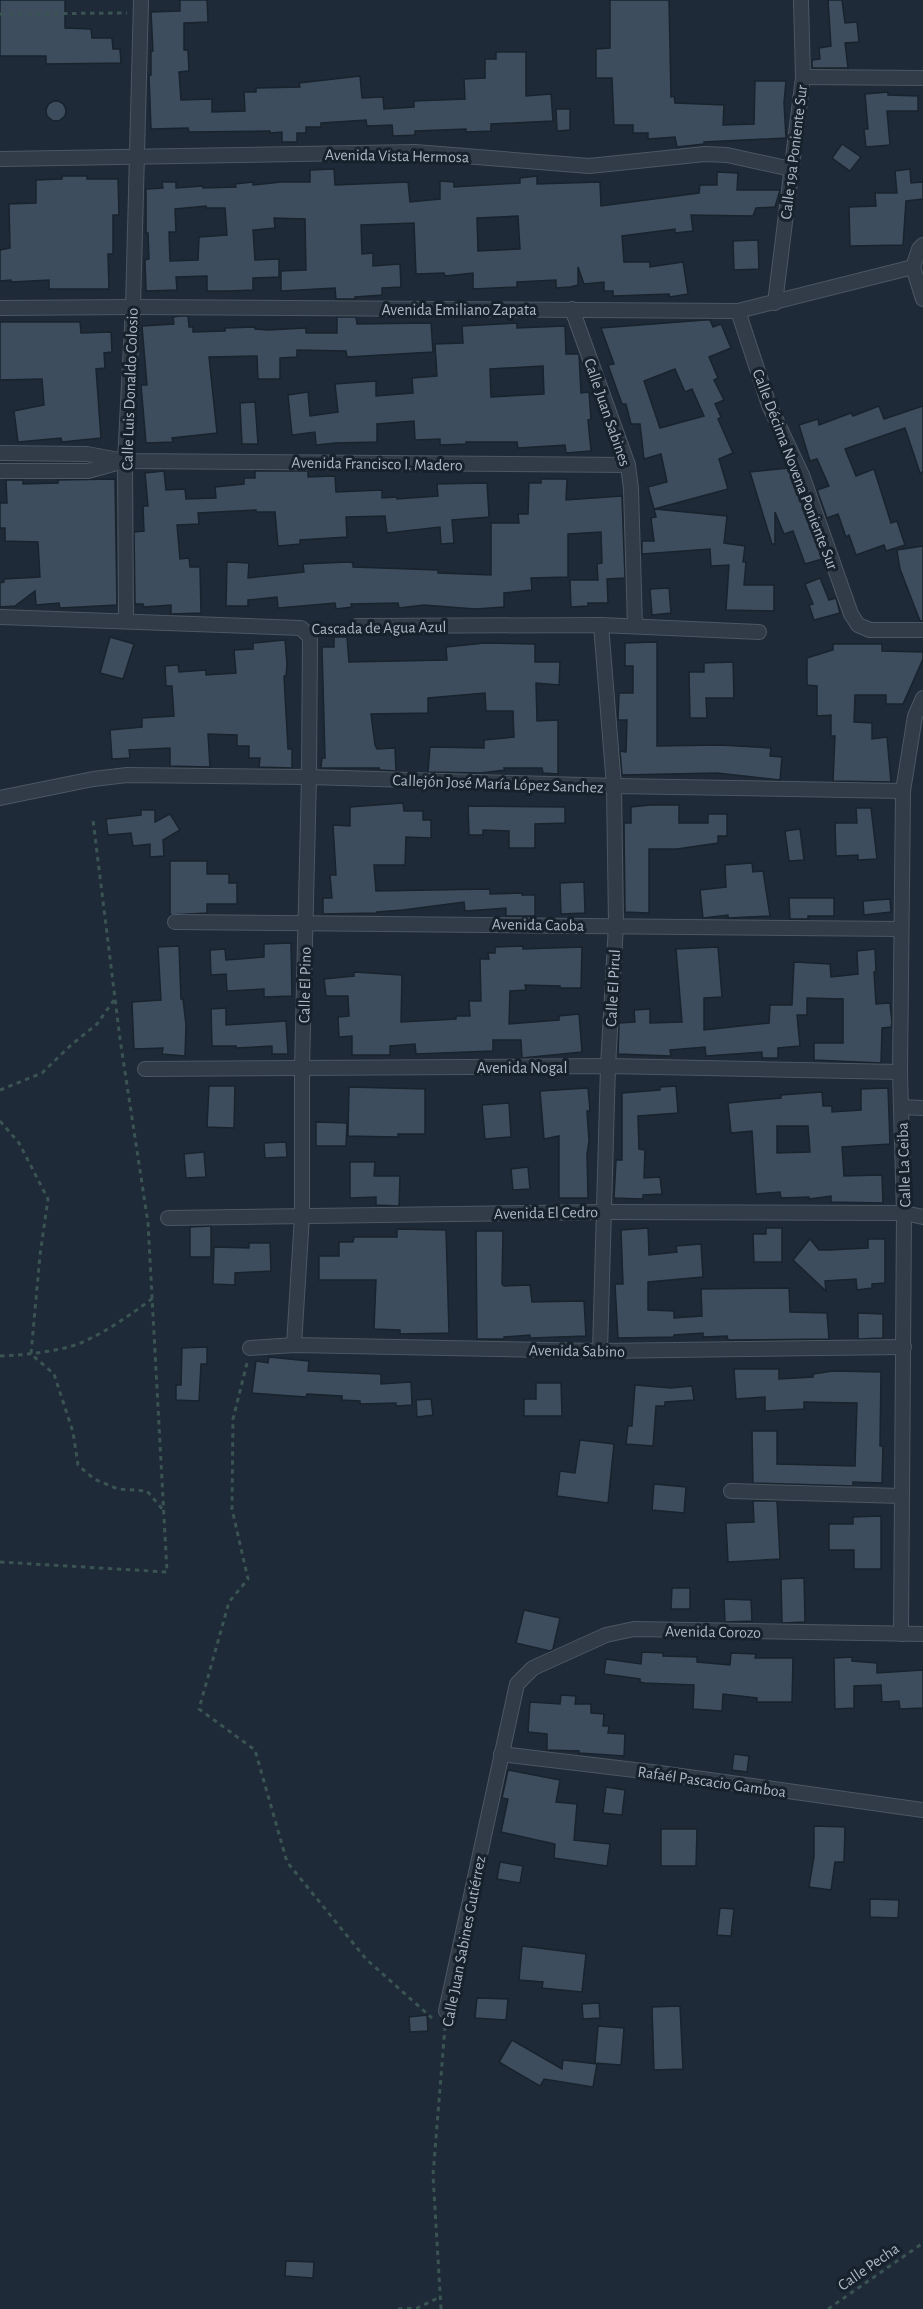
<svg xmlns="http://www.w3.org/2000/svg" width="923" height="2309" font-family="'Alegreya Sans',sans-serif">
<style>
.building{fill:#3e4d5d;stroke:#19232e;stroke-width:1.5;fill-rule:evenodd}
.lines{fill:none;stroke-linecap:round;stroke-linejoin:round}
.minor-casing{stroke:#4c5763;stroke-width:16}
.path{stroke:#3a5353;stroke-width:3;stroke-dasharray:4.5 4.5;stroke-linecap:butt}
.minor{stroke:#313c48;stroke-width:14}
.labels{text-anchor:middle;stroke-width:6;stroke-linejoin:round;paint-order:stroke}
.street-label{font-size:16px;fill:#abb7c5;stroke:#17212c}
</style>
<rect width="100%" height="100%" fill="#1e2a37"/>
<!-- building -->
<g class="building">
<path d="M0 0H65V28L91 29 92 38H112L113 49H120L121 63 46 64V56H0Z"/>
<path d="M180 0H207L208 22 184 23V50H188L189 71 179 72 181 100 212 99V112L245 111 244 92H256V88L300 87 299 83 360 76 362 98 383 97 384 109 414 107V101L465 99 464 79 485 78V59H496V52H526V96L551 94 553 121 491 124V131L466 132V129L415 131V135L393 136 392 125 367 126 366 120 321 123V127H306V133H297V142H282V132L270 133V131L189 132 188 128 151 129 149 76 151 75V51H153L151 12 180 11Z"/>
<path d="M610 0H669L671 97 674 96 675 103 724 105 723 125 754 124 755 81H786L784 103 786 138 704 142V144L677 147 675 137 648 139V133H633V125H614L612 78H596V49L610 48Z"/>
<path d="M828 0H842L845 23 857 22 859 42 845 43 848 68H812V60L820 59 819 48 831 46Z"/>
<path d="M888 92V95L918 96V111H887L890 145 866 147 864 129H868L865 94Z"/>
<circle cx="56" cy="111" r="10"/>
<path d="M556 109H570V130L557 131Z"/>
<path d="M842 144 861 157 850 171 832 158Z"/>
<path d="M334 169 335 185 408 182 410 202 440 199V181L454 182V187L520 183V178L537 176V184L600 182 601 206 699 193 700 185H717V172L738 173 737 190H780L775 207 756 208 753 216 691 215 693 231 675 233V229L622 236 624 262H650V267L683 262 688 294 670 297 669 294 613 296V291H604V282L584 284 578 267V285L570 287 556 288V280L517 282V287L473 289V273L445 276 444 273 416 274 414 223 361 225 362 254 373 253V266L400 264 401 287 382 288V295L355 297V299H336L335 288 281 291V271L306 270 305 219 274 218 275 228 253 230 255 260 279 259V277L253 278V290L229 291H207V276L176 277 177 290 146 291 145 260 149 259 148 233H146V189L163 188 162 182H176V188L203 186V188L236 187 235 184 253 182V185L281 182H310V170ZM206 206V208H225L227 235 199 237 198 260 170 261 169 232H176L175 209ZM518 216 520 249 478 251 477 218Z"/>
<path d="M910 169 911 183 923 182V199L906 201 903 245 850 246 849 207 876 206 875 193H897L895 171Z"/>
<path d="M62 176H87V179H118L119 215H113V254H108L109 289H49V280L11 282V280L0 281V250L10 248 9 204 36 203V180L62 179Z"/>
<path d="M758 240 759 269 734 270 733 241Z"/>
<path d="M180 316H188L189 327H193V332L225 331V328L255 327V329L268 330 306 328V333H337V317H356L357 324 431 323 433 352 347 357 346 351 297 350V357L280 358V379H258L257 356 209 357 217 433 172 438 173 442 146 443 141 385H147L142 326 174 324 173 317Z"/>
<path d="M705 320H710L713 327 721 324 731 348 709 357 718 378 714 380 724 400 715 404 721 417 718 419 733 453 719 459 728 489 654 509 648 487 667 482 661 454 644 459 640 424H631L626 404H622L608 365 614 364 601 328ZM675 369 685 392 692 389 704 416 660 428 644 381Z"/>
<path d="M0 322H80L81 333 111 332 112 352 104 353 105 368 96 369 101 438 62 442 61 438 18 442 14 411 44 405 42 379 0 380Z"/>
<path d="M517 323V328L565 326 566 354H579L581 393 589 392 591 419 588 420 591 451 566 453 565 445 518 448 517 442H466V444L440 445V439L415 440 414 421 377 424V442L335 443 316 445 315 432 292 435 288 395 308 392 310 416 338 412 335 384 376 381V396L413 393 412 378 437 376 435 344 463 343 462 326ZM543 366 544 394 491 397 490 369Z"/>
<path d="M255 402 258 444H242L240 403Z"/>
<path d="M879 406 884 419 923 406V472L920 473 905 428 845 449 856 476 874 469 891 523 897 521 905 545 886 551 884 545 856 555 849 535 846 537 838 514 827 518 817 490 829 486 817 459 810 461 799 425 818 419 819 425 851 413 853 416Z"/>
<path d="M789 468 822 559 805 564 793 531 784 534 775 512V544H772L750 472Z"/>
<path d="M164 471 166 490 185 489 186 499 216 498 215 487 244 484V478H255V471H308V477L335 476 336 492 382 490V498L397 497V499L438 496 437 484 487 483 489 517 452 520 454 543 441 544 440 527 387 533 385 516 346 517 347 537 300 540V544L278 546 275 512H256V510L198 513 199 524 177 525 180 559 189 558 190 567H200L201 613 171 614V605L144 607 143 604H135L134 532 144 531 143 506H148L145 473Z"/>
<path d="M115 479 117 605 60 608 59 603 36 605 35 591 15 606 0 607V583L4 582V579L40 577 38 542 5 541V528H0V503H7L6 480H23V484L58 483V480Z"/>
<path d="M541 479H567L566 500 622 496 625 578 607 579 608 603H588V606L571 607 570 580H598L597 564 602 563 601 532 568 534V577L531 578 532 590 504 593V607L475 609 424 605 399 608 398 603 351 604 352 607 336 609 335 603 278 608 277 597 248 600V606H226L227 562 249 563 248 578 304 572 303 564 349 562 353 563V567L438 570V573L491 575V523H519L518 514H528L529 483H541Z"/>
<path d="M654 509 727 516 724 543 745 546 743 562H746L744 585H774V611L726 610 729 565 711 566 710 549 642 554V541H654L651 518 656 517Z"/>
<path d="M923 546V621H920L900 569 897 550Z"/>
<path d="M820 578 829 600 836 598 840 613 814 620 809 605 813 604 805 584Z"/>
<path d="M669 588 671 613 652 615 650 589Z"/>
<path d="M110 637 134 644 123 679 100 673Z"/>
<path d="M334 637H347L349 662 447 660 446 647 485 643 535 644V662H560L559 685 536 683 537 721 558 720V774L543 773 542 768H504L505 770 481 773 428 772 430 747 484 748V740L514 737 513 711H486L485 693 428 698V713L371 714 375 745 377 749 395 748 396 771 380 770 379 768H321L322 758H325L322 647H334Z"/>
<path d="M285 640 287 664 286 676H284L288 749H292V768L259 767 260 758H249V746H237V735L208 734 210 767 170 766V748L129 750 130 758 112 759 110 730 142 727V718L174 716 172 686H166L165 666 178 665 179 672 206 670V675L236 673 234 650 253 649V643Z"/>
<path d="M657 642V746L720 745 771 748 770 756 782 757 780 780 717 773 622 775 620 751 626 752 627 720H618L619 693H633V666H625V643Z"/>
<path d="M833 644H882V651L923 652V659L903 704H886V695H855L854 722 872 723V739L887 737 891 782 833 781 835 736H831V715L817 716V686L807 685V658L833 650Z"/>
<path d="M733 662 734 698H706L707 718H690L689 672H704V663Z"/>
<path d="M403 803 404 811H423V820H431V838L406 837 405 865H374L376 891 490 889V894L522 893V895H535V916H506V908L465 911 464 902 403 910 377 912V913L323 914V898H332L330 875H336L333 825 350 826V807Z"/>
<path d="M650 805H679V823H708V814H727V836H718V843L677 849H649V913L625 912 624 823H631V807Z"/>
<path d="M468 806 565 807V823L535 824V848H509V831L483 830V835H469Z"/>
<path d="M856 808H871L877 859 858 860V855L836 856 835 823H857Z"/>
<path d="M141 810H155V822L170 814 180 830 163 840 164 856 150 857V844L133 846 131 833 108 835 106 819 141 815Z"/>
<path d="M800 829 804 860 789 861 785 831Z"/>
<path d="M170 861H207V874H229V883H237V904H207V913L170 915Z"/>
<path d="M752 863 753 872 763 871 770 916 728 918V915L703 918 700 890 726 887 725 865Z"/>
<path d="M584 882 585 913 561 914 560 883Z"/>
<path d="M789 898H834V916H808V919H790Z"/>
<path d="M890 899 891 912 864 915 863 901Z"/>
<path d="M291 943 292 996 264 997V989L227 991 226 974 211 975 210 950 225 949 226 960 264 957V944Z"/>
<path d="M179 946 181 999H183L186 1025 185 1056 162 1054 163 1048 134 1049 132 1002 161 1000 158 947Z"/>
<path d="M523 946V949L582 947 581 988H560V986L525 985 526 990 510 991 509 1024 559 1020V1016L579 1014 582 1052 522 1058 521 1040H493V1051L416 1054 415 1044 390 1046V1055H352V1036L339 1037 338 1017 349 1016 348 996H326L324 979 354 976V972L402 975 401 1022 456 1019V1016H470L469 1001H481L480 959H489L488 953H495V947Z"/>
<path d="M718 947 722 997 704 998V1030L769 1023 770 1005H792L794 962 830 964 831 977 858 974 857 951 875 949 876 971 874 972 876 1004 890 1003 892 1023 891 1027 882 1028 881 1063 814 1060V1043H843V999L807 998V1015H797L800 1046 778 1048V1058H762V1052L706 1056 705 1047 670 1050 671 1056 618 1054 619 1023 635 1022 634 1010 650 1009V1023L682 1022 676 949Z"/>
<path d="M226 1008V1025L286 1021 288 1054H272V1046L236 1048V1046H212L211 1009Z"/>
<path d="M209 1086H235L234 1128 207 1127Z"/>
<path d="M676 1086 678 1113 638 1116 639 1149 645 1150 644 1178 660 1177 662 1194 643 1195V1199L614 1198 616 1160H622V1093L660 1090V1087Z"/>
<path d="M349 1087 425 1089V1134H398V1137L348 1136Z"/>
<path d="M588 1088 590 1111H587L589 1141 587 1154 588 1198H559V1136L544 1139 540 1091Z"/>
<path d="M888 1088 890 1144 842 1147 844 1176 882 1175 883 1203 831 1202V1196L809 1199V1197L781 1198 780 1192 756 1194 752 1131 731 1133 728 1103 781 1098V1095L822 1092 823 1106H832V1112L861 1110V1089ZM777 1126H808L810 1152 777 1153Z"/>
<path d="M509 1103 511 1137 485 1139 482 1105Z"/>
<path d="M316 1122 347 1123 346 1146H316Z"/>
<path d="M286 1142 287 1157 265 1158 264 1143Z"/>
<path d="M204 1152 206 1177 186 1178 184 1154Z"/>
<path d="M350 1162H375L374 1176H400L399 1206 376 1205V1197L350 1198Z"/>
<path d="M528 1167 530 1189 513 1190 511 1169Z"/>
<path d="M211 1226V1257H190V1227Z"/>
<path d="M648 1228 649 1255 677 1252 676 1246 701 1244 703 1277 648 1282V1310L674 1311V1318L702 1316 701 1289 789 1288 790 1312 827 1313 829 1339 728 1340 727 1336 703 1337V1333L674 1335V1337L618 1338 615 1284H623L621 1230Z"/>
<path d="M766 1228H782V1262H754L753 1234H766Z"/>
<path d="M397 1229 446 1230 449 1333 400 1334V1330L374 1329 376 1280H319V1256H339V1242H353L354 1237H397Z"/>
<path d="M476 1231H503L502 1284 504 1286 530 1285 532 1302 584 1301 586 1336 530 1338V1335L504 1337V1339H477Z"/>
<path d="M810 1239 819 1250H829L868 1248V1239H885V1283L872 1284V1288L857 1290 856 1279 825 1281 826 1291 793 1260Z"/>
<path d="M249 1243H270L271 1271 235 1273V1285L213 1284 214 1247 249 1248Z"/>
<path d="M858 1313 883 1314V1338L858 1339Z"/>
<path d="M207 1347V1364H201L199 1401 176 1400V1385H181L182 1348Z"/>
<path d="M269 1357 309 1361 308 1371 381 1374V1384L411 1382 412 1405 396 1406V1403L360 1404V1401L342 1400V1396L307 1394 306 1397 252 1393 256 1361 268 1363Z"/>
<path d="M734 1369H779V1379L813 1377V1374L833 1371 881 1372 880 1446H883L882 1483 853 1482V1486L753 1483 752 1431H777V1464L855 1466 857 1403 804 1402V1409L765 1411V1397L736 1399Z"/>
<path d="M536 1383H561L562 1416H524V1399H536Z"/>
<path d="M635 1385 671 1388 692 1386 694 1400 665 1402V1406H656L653 1446 626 1444 628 1426H632Z"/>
<path d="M431 1399 433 1415 417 1417 416 1400Z"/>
<path d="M580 1440 614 1444 608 1503 557 1496 560 1471 575 1473Z"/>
<path d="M654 1484 686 1487 684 1513 652 1510Z"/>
<path d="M753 1501H777L780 1559 728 1562 726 1523 754 1522Z"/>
<path d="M881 1516V1569H854V1550H829V1524H853V1517Z"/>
<path d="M804 1578 805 1622 782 1623 781 1579Z"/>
<path d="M672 1588H690V1609H671Z"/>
<path d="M724 1599 751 1600 752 1621 725 1622Z"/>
<path d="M524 1610 560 1618 553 1649 550 1651 516 1643Z"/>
<path d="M642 1652 663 1653V1656L697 1657V1662L730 1665 731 1653 756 1654 755 1658H793L792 1702H757V1698L723 1694 722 1711 693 1709 694 1685 644 1683 640 1682V1679L604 1674 606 1659 641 1664Z"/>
<path d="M852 1657V1661L877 1663V1673L923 1670V1708L900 1709 899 1701 882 1702 881 1685 854 1686V1708L835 1709 834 1658Z"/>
<path d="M561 1695 576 1696 575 1704H591V1713L604 1714 603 1726H609L608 1733 625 1734 624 1756 579 1753V1751L547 1750V1734L528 1732 530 1702 560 1704Z"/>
<path d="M734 1754 749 1756 747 1772 732 1770Z"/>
<path d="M508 1770 560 1780 556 1802 577 1804 574 1840 610 1844 607 1866 554 1858 555 1844 501 1832 508 1799 502 1798Z"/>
<path d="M606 1787 625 1790 622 1815 603 1813Z"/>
<path d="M814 1826 845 1827 844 1862H835L831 1890 809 1887 814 1857Z"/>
<path d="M661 1829H697L696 1866H661Z"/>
<path d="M500 1862 523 1866 520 1883 497 1879Z"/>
<path d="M870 1899 899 1900 898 1918 870 1917Z"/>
<path d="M720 1908 734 1909 731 1936 717 1935Z"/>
<path d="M522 1946 586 1954 582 1992 542 1988 543 1982 519 1980Z"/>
<path d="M477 1998 508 1999 506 2020 475 2018Z"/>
<path d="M599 2003 600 2018 583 2019 582 2004Z"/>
<path d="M680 2006 683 2069 654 2070 652 2007Z"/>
<path d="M427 2015 428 2031 410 2032 409 2017Z"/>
<path d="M598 2026 624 2028 621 2065 595 2063Z"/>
<path d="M512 2040 562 2069 563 2060 597 2064 593 2087 544 2079 540 2086 499 2062Z"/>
<path d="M286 2261 314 2262 313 2278 285 2276Z"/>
</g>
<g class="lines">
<!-- minor casing -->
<g class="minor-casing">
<g id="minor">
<path d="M803 77 923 78"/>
<path d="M0 159 415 152 589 166 705 154 727 155 791 169"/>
<path d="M913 267 923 299"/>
<path d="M913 267 919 249 923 245"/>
<path d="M775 303 803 77 801 0"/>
<path d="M0 308 133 307 738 311 913 267"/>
<path d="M572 309 628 465 631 489 635 626"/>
<path d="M738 311 769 405 802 475 851 614 858 625 870 630H923"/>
<path d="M0 453 87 454 125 461 628 465"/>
<path d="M0 471H88L120 462"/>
<path d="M0 617 301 628 310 637 309 777 302 1068V1216L294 1345"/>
<path d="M126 620 125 461 133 307 141 0"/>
<path d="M357 626 601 625 759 632"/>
<path d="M0 798 93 779 127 775 309 777 614 786 903 791"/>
<path d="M175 922 901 929"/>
<path d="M145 1069 608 1066 900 1072"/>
<path d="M901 1107 923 1108"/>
<path d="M168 1218 604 1212 904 1213 923 1217"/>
<path d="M250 1348 294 1345 600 1351 904 1347"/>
<path d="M600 1351 608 1066 616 925 614 786 601 625"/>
<path d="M731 1491 901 1496"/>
<path d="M901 1634 904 1213 900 1072 903 791 915 716 923 698"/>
<path d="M501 1754 660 1773 923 1810"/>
<path d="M446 2011 517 1684 533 1668 606 1635 634 1629 923 1634"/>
</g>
</g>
<!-- path -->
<g class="path">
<path d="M0 14 127 13"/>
<path d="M322 627H343"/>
<path d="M0 1090 42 1073 71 1045 97 1024 114 1000"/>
<path d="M0 1121 19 1143 48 1199 40 1255 31 1354 54 1374 73 1432 78 1465 94 1479 118 1489 147 1491 164 1511"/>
<path d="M0 1356C22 1355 43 1353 65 1348 94 1341 129 1316 153 1298"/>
<path d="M247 1363 233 1419 232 1509 248 1579 229 1602 199 1709 255 1750 287 1862 366 1959 432 2018"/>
<path d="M0 1562 167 1572 148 1223 120 1039 93 820"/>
<path d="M398 2309 417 2308 440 2297"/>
<path d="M441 2309 433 2175 445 2027"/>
<path d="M828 2309 923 2243"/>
</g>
<!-- minor -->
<use href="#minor" class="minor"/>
</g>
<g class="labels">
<!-- street labels -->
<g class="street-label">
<text transform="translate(793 152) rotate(-83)" y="6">Calle 19a Poniente Sur</text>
<text transform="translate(397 155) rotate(1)" y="6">Avenida Vista Hermosa</text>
<text x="459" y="315">Avenida Emiliano Zapata</text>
<text transform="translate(129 389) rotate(-88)" y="6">Calle Luis Donaldo Colosio</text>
<text transform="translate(608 412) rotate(71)" y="6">Calle Juan Sabines</text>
<text transform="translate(377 463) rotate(1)" y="6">Avenida Francisco I. Madero</text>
<text transform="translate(796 469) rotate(69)" y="6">Calle Décima Novena Poniente Sur</text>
<text transform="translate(379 627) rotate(-1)" y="6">Cascada de Agua Azul</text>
<text transform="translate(498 783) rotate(2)" y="6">Callejón José María López Sanchez</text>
<text transform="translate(538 924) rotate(1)" y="6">Avenida Caoba</text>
<text transform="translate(304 985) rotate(-89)" y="6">Calle El Pino</text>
<text transform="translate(612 988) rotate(-87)" y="6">Calle El Pirul</text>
<text x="522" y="1073">Avenida Nogal</text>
<text transform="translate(903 1165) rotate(-92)" y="6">Calle La Ceiba</text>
<text transform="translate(546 1212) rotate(-1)" y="6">Avenida El Cedro</text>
<text transform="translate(577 1350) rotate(1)" y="6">Avenida Sabino</text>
<text transform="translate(713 1631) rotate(1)" y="6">Avenida Corozo</text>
<text transform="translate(712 1781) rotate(8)" y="6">Rafaél Pascacio Gamboa</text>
<text transform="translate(463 1941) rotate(-79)" y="6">Calle Juan Sabines Gutiérrez</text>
<text transform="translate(868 2266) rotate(-35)" y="6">Calle Pecha</text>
</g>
</g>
</svg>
